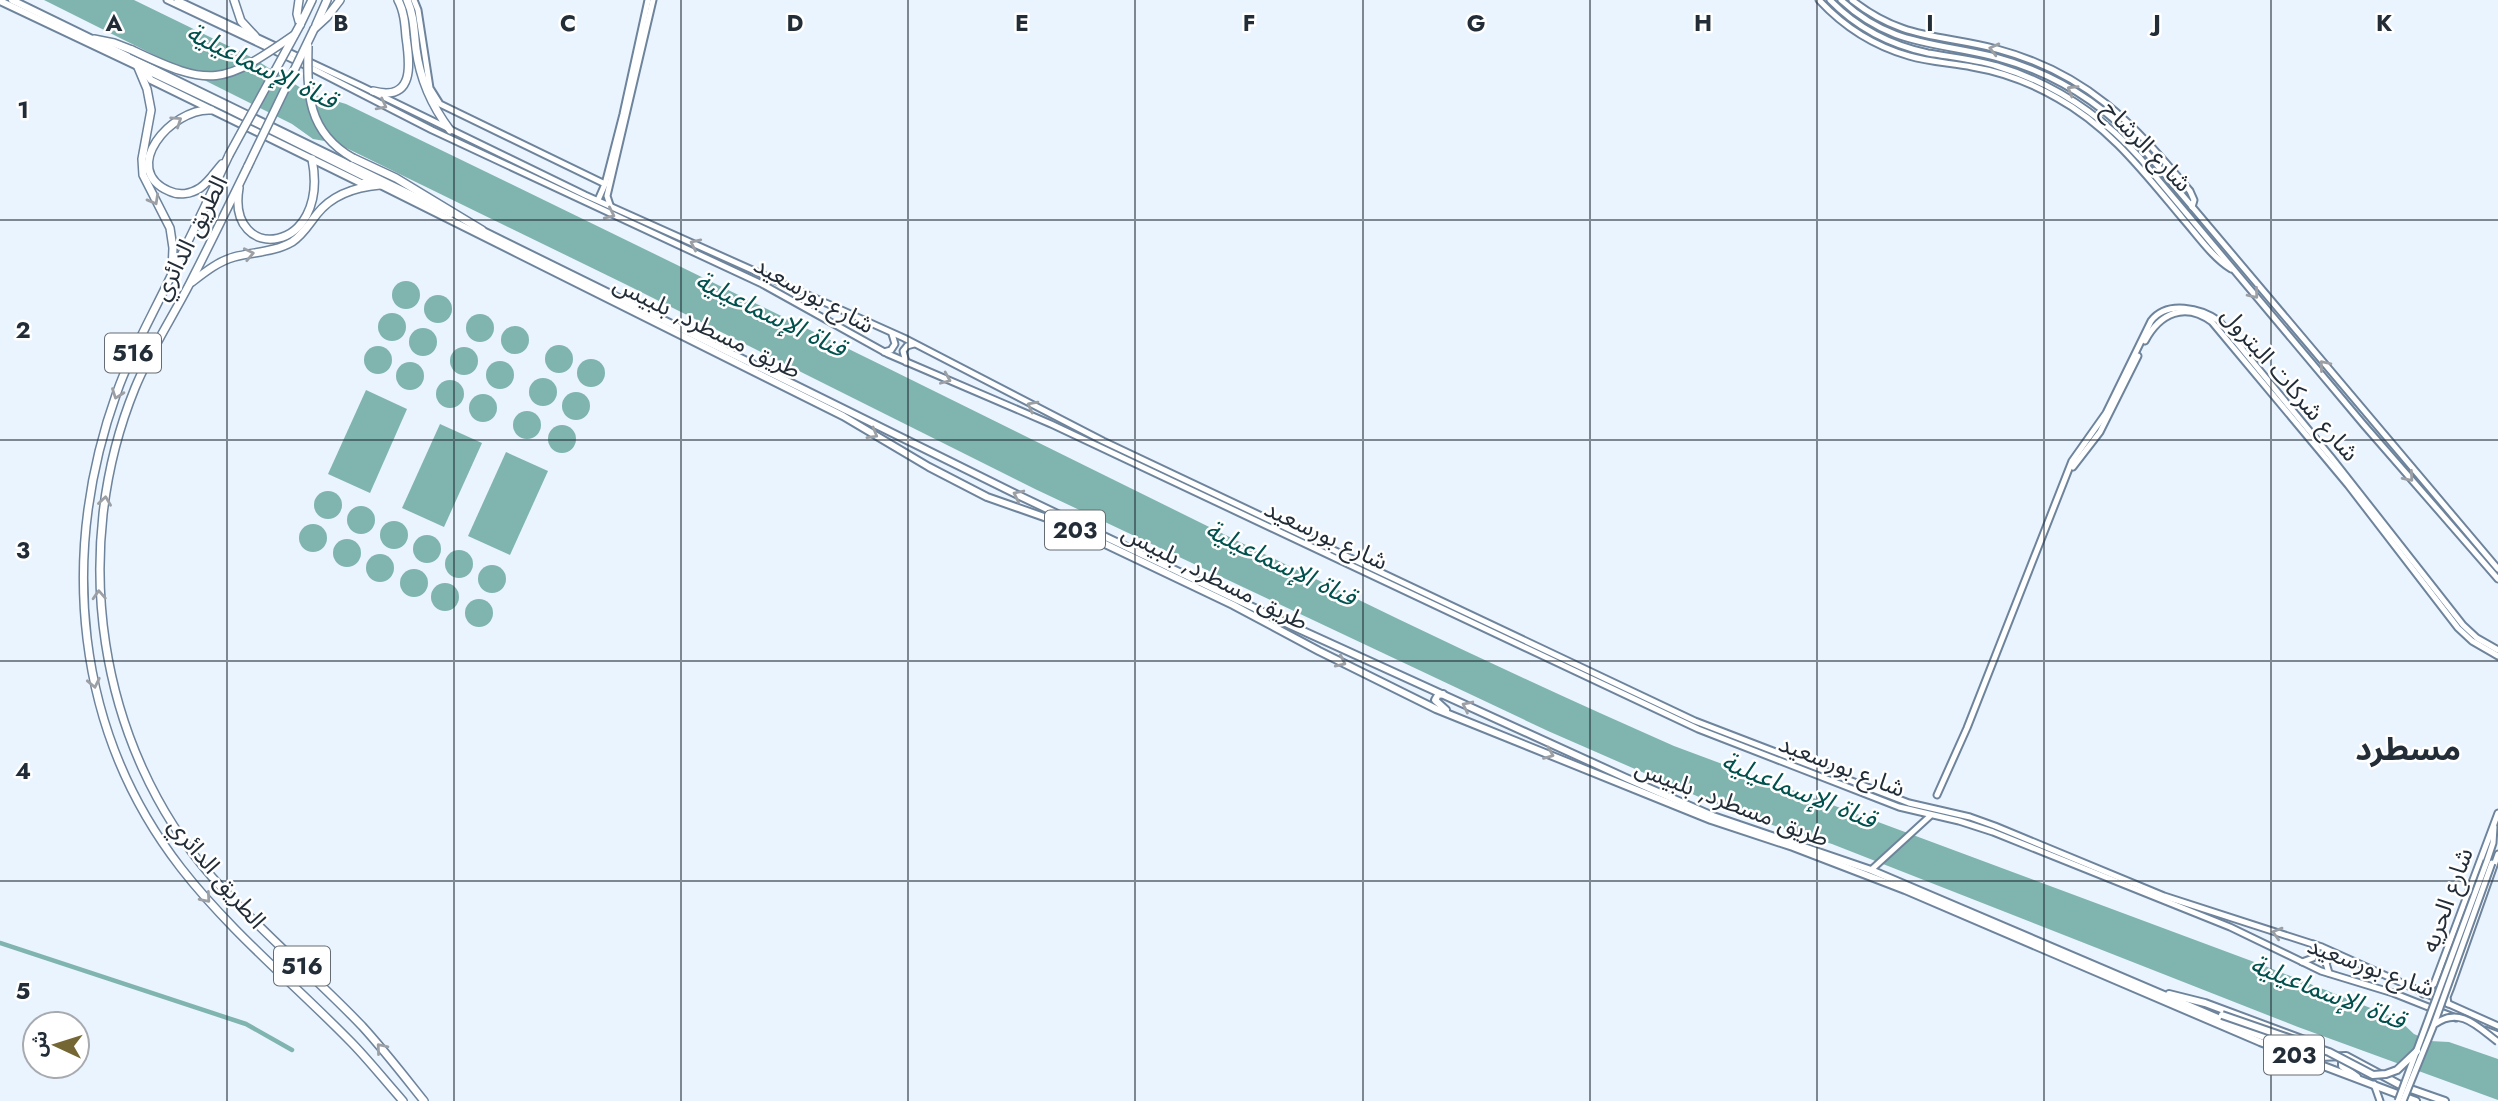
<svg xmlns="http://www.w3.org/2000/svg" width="2498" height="1101" font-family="Jost,'Noto Sans Arabic',sans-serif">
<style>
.water{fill:#80b4af}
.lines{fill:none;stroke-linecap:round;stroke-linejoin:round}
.canal{stroke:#80b4af;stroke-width:4.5}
.secondary-casing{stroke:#6e849c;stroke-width:9}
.primary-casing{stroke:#6e849c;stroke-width:10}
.highway-casing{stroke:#6e849c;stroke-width:10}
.secondary{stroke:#fff;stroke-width:5}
.primary{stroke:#fff;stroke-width:6}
.highway{stroke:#fff;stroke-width:7}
.secondary-bridge-casing{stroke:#6e849c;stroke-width:9;stroke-linecap:butt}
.primary-bridge-casing{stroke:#6e849c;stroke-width:10;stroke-linecap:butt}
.highway-bridge-casing{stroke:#6e849c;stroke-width:10;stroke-linecap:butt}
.secondary-bridge{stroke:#fff;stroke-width:5}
.primary-bridge{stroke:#fff;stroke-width:6}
.highway-bridge{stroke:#fff;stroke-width:7}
.oneway{stroke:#9ca0a5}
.grid{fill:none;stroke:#232d37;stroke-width:2;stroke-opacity:0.55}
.labels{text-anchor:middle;stroke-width:5;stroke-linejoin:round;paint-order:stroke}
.shield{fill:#fff;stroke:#656c73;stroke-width:2}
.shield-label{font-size:23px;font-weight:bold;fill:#232d37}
.street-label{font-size:24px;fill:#232d37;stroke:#fff}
.water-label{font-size:26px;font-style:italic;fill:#00514d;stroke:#fff}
.district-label{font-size:32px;font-weight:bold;fill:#232d37;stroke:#fff}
.grid-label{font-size:23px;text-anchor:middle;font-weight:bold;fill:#232d37;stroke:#fff;stroke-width:5;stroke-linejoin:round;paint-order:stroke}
</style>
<rect width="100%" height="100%" fill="#eaf4ff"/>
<!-- water -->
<g class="water">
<path d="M44 0H134L251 57 309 93 346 104C573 214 799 324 1025 436 1240 542 1455 650 1674 746L2265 966 2398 1019 2414 1034 2430 1041 2449 1042 2498 1059V1100L2298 1027 1832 844 1738 814 1548 731 1035 489 627 285 336 143 313 139 292 124Z"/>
<circle cx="406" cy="295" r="14"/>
<circle cx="438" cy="309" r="14"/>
<circle cx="392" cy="327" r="14"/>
<circle cx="480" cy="328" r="14"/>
<circle cx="515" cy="340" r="14"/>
<circle cx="423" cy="342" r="14"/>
<circle cx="559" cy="359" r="14"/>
<circle cx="378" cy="360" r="14"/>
<circle cx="464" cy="361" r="14"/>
<circle cx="591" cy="373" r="14"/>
<circle cx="500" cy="375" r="14"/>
<circle cx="410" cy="376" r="14"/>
<circle cx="543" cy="392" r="14"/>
<circle cx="450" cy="394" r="14"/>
<path d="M366 390 407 409 370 493 328 474Z"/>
<circle cx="576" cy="406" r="14"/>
<circle cx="483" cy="408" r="14"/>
<circle cx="527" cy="425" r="14"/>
<path d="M440 424 482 443 444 527 402 508Z"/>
<circle cx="562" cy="439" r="14"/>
<path d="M506 452 548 471 510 555 468 536Z"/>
<circle cx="328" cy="505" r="14"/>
<circle cx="361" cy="520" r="14"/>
<circle cx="394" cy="535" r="14"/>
<circle cx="313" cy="538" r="14"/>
<circle cx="427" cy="549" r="14"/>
<circle cx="347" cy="553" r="14"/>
<circle cx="459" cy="564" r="14"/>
<circle cx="380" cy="568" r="14"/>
<circle cx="492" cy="579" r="14"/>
<circle cx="414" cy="583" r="14"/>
<circle cx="445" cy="597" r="14"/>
<circle cx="479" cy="613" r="14"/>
</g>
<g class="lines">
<!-- canal -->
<path class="canal" d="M0 943 246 1024 292 1050"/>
<!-- secondary casing -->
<g class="secondary-casing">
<g id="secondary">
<path d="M167 0 313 69 432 130 762 284 888 354 1051 424 1698 729 1899 807 1959 821 1993 832 2230 927 2321 971 2393 993 2456 1018"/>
<path d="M177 0 361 86 585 195 904 338 1103 441 1695 721 1909 803 1970 817 1995 826 2164 896 2322 947 2498 1026"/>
<path d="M414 0 418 10 430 88 440 104 605 184"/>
<path d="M1819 0C1843 26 1874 46 1909 56 1929 62 1951 63 1972 67 2002 72 2031 83 2057 98 2110 127 2145 174 2183 219 2198 236 2212 257 2231 269"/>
<path d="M1830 0C1856 27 1891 45 1928 53 1951 57 1974 59 1997 66 2054 83 2101 115 2140 158L2364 425 2498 579"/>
<path d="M1841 0C1890 46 1935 42 1995 57 2051 72 2101 102 2140 145L2498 569"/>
<path d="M1852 0C1903 40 1939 34 1997 49 2087 73 2133 123 2190 191L2194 200 2192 207"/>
<path d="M598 200 605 184 623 114 648 0"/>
<path d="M610 205 607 196 653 0"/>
<path d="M2145 341C2160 313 2185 302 2212 322L2348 485 2458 628 2472 641 2498 656"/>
<path d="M884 352 891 350 895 344 892 334"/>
<path d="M906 362 903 351 907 346 914 344"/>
<path d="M2073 467 2100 432 2138 356"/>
<path d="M1937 795 1967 728 2072 461 2106 413 2151 321C2167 300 2201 308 2219 321L2331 457 2463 625 2477 638 2498 650"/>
<path d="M2487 861 2493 843 2494 827"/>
<path d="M1871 870 1930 816"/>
<path d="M2302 962 2313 958 2316 951 2313 944"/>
<path d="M2329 973 2326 963 2331 956 2336 954"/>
<path d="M2423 994 2434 984 2498 813"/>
<path d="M2448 1004 2447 997 2451 987 2498 854"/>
<path d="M2485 1030 2498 1035"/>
<path d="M2374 1084 2380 1101"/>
</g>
</g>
<!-- primary casing -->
<g class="primary-casing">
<g id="primary">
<path d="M12 0 451 214"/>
<path d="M0 1 224 107 843 416 929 467 987 497 1061 523 1233 605 1319 651 1436 709 1711 820 1793 847 1905 890 2260 1042 2416 1101"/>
<path d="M142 69 151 80 361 183H372"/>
<path d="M479 229 1022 497 1290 625 1626 778 1713 816 1871 870 2253 1033 2318 1057 2346 1056 2402 1086 2445 1101"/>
<path d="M1443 694 1438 695 1435 700 1446 710"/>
<path d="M2169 994 2205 1003 2318 1045"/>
<path d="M2347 1058 2342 1059V1066L2357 1077"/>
</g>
</g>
<!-- highway casing -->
<g class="highway-casing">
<g id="highway">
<path d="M234 0 241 21 255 36"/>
<path d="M299 0 297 14 300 25"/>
<path d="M407 0C414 15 414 32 416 49 420 80 431 105 450 130"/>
<path d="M300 25 312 0"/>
<path d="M316 25 327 0"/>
<path d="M314 29 327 17 340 0"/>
<path d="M94 39 114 43 132 50"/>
<path d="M137 65 147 89 151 110 142 159 143 175 170 228 173 248 172 271"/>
<path d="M373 91C415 102 410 64 406 37 405 24 404 11 398 0"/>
<path d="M211 110C171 108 119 169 169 191 179 196 191 194 200 188 209 182 215 172 222 164"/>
<path d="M229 155C210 196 190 238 170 278 152 316 131 352 117 392 59 554 74 730 181 868 230 931 293 983 349 1040 368 1059 385 1081 403 1101"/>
<path d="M353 158 396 178 482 230"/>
<path d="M248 166C229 205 210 244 190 283 172 318 150 351 135 388 69 550 97 745 212 877 259 930 313 975 362 1026 384 1050 404 1076 424 1101"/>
<path d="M239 188C226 265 331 255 312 159"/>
<path d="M192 282C205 272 219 261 234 257 253 252 275 252 292 242 303 235 309 224 317 214 332 195 356 187 380 185"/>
</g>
</g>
<!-- secondary -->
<use href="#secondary" class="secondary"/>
<!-- primary -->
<use href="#primary" class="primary"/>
<!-- highway -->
<use href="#highway" class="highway"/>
<!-- secondary-bridge casing -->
<g class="secondary-bridge-casing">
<g id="secondary-bridge">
<path d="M2435 1024C2460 1006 2478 1027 2498 1042"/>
<path d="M2398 1101 2487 861"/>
<path d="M2403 1101 2433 1027 2492 863"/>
</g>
</g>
<!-- primary-bridge casing -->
<g class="primary-bridge-casing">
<path id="primary-bridge" d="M2222 1015 2329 1052 2373 1075 2386 1074 2397 1070 2417 1051"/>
</g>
<!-- highway-bridge casing -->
<g class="highway-bridge-casing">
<g id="highway-bridge">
<path d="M308 46C307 93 307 132 353 158"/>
<path d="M132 50C212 88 222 85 294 35"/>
<path d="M229 155 300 25"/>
<path d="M248 166 314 29"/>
</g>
</g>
<!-- secondary-bridge -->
<use href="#secondary-bridge" class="secondary-bridge"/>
<!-- primary-bridge -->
<use href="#primary-bridge" class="primary-bridge"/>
<!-- highway-bridge -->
<use href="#highway-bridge" class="highway-bridge"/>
</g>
<!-- one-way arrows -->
<defs><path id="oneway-chevron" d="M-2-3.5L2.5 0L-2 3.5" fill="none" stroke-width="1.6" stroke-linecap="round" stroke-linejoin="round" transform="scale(1.75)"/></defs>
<g class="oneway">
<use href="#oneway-chevron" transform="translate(1994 49) rotate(-166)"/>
<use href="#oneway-chevron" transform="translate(2072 90) rotate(-149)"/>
<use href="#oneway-chevron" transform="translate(382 105) rotate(27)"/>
<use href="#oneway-chevron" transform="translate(177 121) rotate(-34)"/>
<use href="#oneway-chevron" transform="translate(154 200) rotate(61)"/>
<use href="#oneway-chevron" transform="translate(610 214) rotate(25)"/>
<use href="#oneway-chevron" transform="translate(695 244) rotate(-155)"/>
<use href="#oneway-chevron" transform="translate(249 254) rotate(-12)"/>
<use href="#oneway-chevron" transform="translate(2254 294) rotate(50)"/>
<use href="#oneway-chevron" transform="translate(2324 365) rotate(-130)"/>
<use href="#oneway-chevron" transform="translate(946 379) rotate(23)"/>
<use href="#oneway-chevron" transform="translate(117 394) rotate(110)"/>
<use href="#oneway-chevron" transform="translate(1032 406) rotate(-152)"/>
<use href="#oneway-chevron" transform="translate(873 434) rotate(30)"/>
<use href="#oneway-chevron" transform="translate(2409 477) rotate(49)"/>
<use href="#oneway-chevron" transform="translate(1018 495) rotate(-154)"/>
<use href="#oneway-chevron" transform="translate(105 501) rotate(-82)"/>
<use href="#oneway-chevron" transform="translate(99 595) rotate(-93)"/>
<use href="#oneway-chevron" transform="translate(1341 662) rotate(25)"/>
<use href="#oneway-chevron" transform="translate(94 683) rotate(78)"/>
<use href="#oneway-chevron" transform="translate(1467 706) rotate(-154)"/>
<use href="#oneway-chevron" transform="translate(1549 754) rotate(22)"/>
<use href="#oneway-chevron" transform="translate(206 898) rotate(49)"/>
<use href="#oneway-chevron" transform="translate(2277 933) rotate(-164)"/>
<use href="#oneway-chevron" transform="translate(381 1048) rotate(-130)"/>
</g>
<!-- grid -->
<path class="grid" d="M227 0V1101M454 0V1101M681 0V1101M908 0V1101M1135 0V1101M1363 0V1101M1590 0V1101M1817 0V1101M2044 0V1101M2271 0V1101M0 220H2498M0 440H2498M0 661H2498M0 881H2498"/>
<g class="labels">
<!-- shield labels -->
<g class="shield">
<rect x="105" y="333.5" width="56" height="39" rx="5"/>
<rect x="1045" y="510.5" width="60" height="39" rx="5"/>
<rect x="274" y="946.5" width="56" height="39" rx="5"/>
<rect x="2264" y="1035.5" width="60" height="39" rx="5"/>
</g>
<g class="shield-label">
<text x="133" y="361">516</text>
<text x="1075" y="538">203</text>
<text x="302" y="974">516</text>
<text x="2294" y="1063">203</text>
</g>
<!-- street labels -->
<g class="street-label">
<text transform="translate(2147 146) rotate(46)" y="8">شارع الرشاح</text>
<text transform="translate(190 238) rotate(-63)" y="8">الطريق الدائري</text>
<text transform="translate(814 295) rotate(29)" y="8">شارع بورسعيد</text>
<text transform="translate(707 327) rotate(26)" y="8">طريق مسطرد, بلبيس</text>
<text transform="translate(2290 384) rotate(49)" y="8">شارع شركات البترول</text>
<text transform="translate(1326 535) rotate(25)" y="8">شارع بورسعيد</text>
<text transform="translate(1215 577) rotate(27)" y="8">طريق مسطرد, بلبيس</text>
<text transform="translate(1842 766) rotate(21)" y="8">شارع بورسعيد</text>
<text transform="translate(1732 803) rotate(21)" y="8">طريق مسطرد, بلبيس</text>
<text transform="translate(217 873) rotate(50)" y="8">الطريق الدائري</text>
<text transform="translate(2447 900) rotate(-70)" y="8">شارع الحريه</text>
<text transform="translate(2371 967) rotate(20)" y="8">شارع بورسعيد</text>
</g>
<!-- water labels -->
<g class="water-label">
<text transform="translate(262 66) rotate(26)" y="9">قناة الإسماعيلية</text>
<text transform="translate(771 314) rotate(26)" y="9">قناة الإسماعيلية</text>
<text transform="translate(1281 563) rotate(26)" y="9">قناة الإسماعيلية</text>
<text transform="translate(1799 790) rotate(22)" y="9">قناة الإسماعيلية</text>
<text transform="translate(2328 992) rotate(21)" y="9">قناة الإسماعيلية</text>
</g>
<!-- district labels -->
<g class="district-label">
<text x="2408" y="760">مسطرد</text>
</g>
</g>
<g class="grid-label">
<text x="114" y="31">A</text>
<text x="341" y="31">B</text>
<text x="568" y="31">C</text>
<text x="795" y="31">D</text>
<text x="1022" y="31">E</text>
<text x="1249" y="31">F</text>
<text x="1476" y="31">G</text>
<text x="1703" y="31">H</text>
<text x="1930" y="31">I</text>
<text x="2157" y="31">J</text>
<text x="2384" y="31">K</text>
<text x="23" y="118">1</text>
<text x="23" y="338">2</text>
<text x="23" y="558">3</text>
<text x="23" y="779">4</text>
<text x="23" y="999">5</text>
</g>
<!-- north arrow -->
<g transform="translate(56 1045) rotate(274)"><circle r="33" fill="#ffffff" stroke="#a7abaf" stroke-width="2"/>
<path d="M0-5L12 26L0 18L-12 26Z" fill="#746734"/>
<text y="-10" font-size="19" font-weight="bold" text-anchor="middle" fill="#232d37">ش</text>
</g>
</svg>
